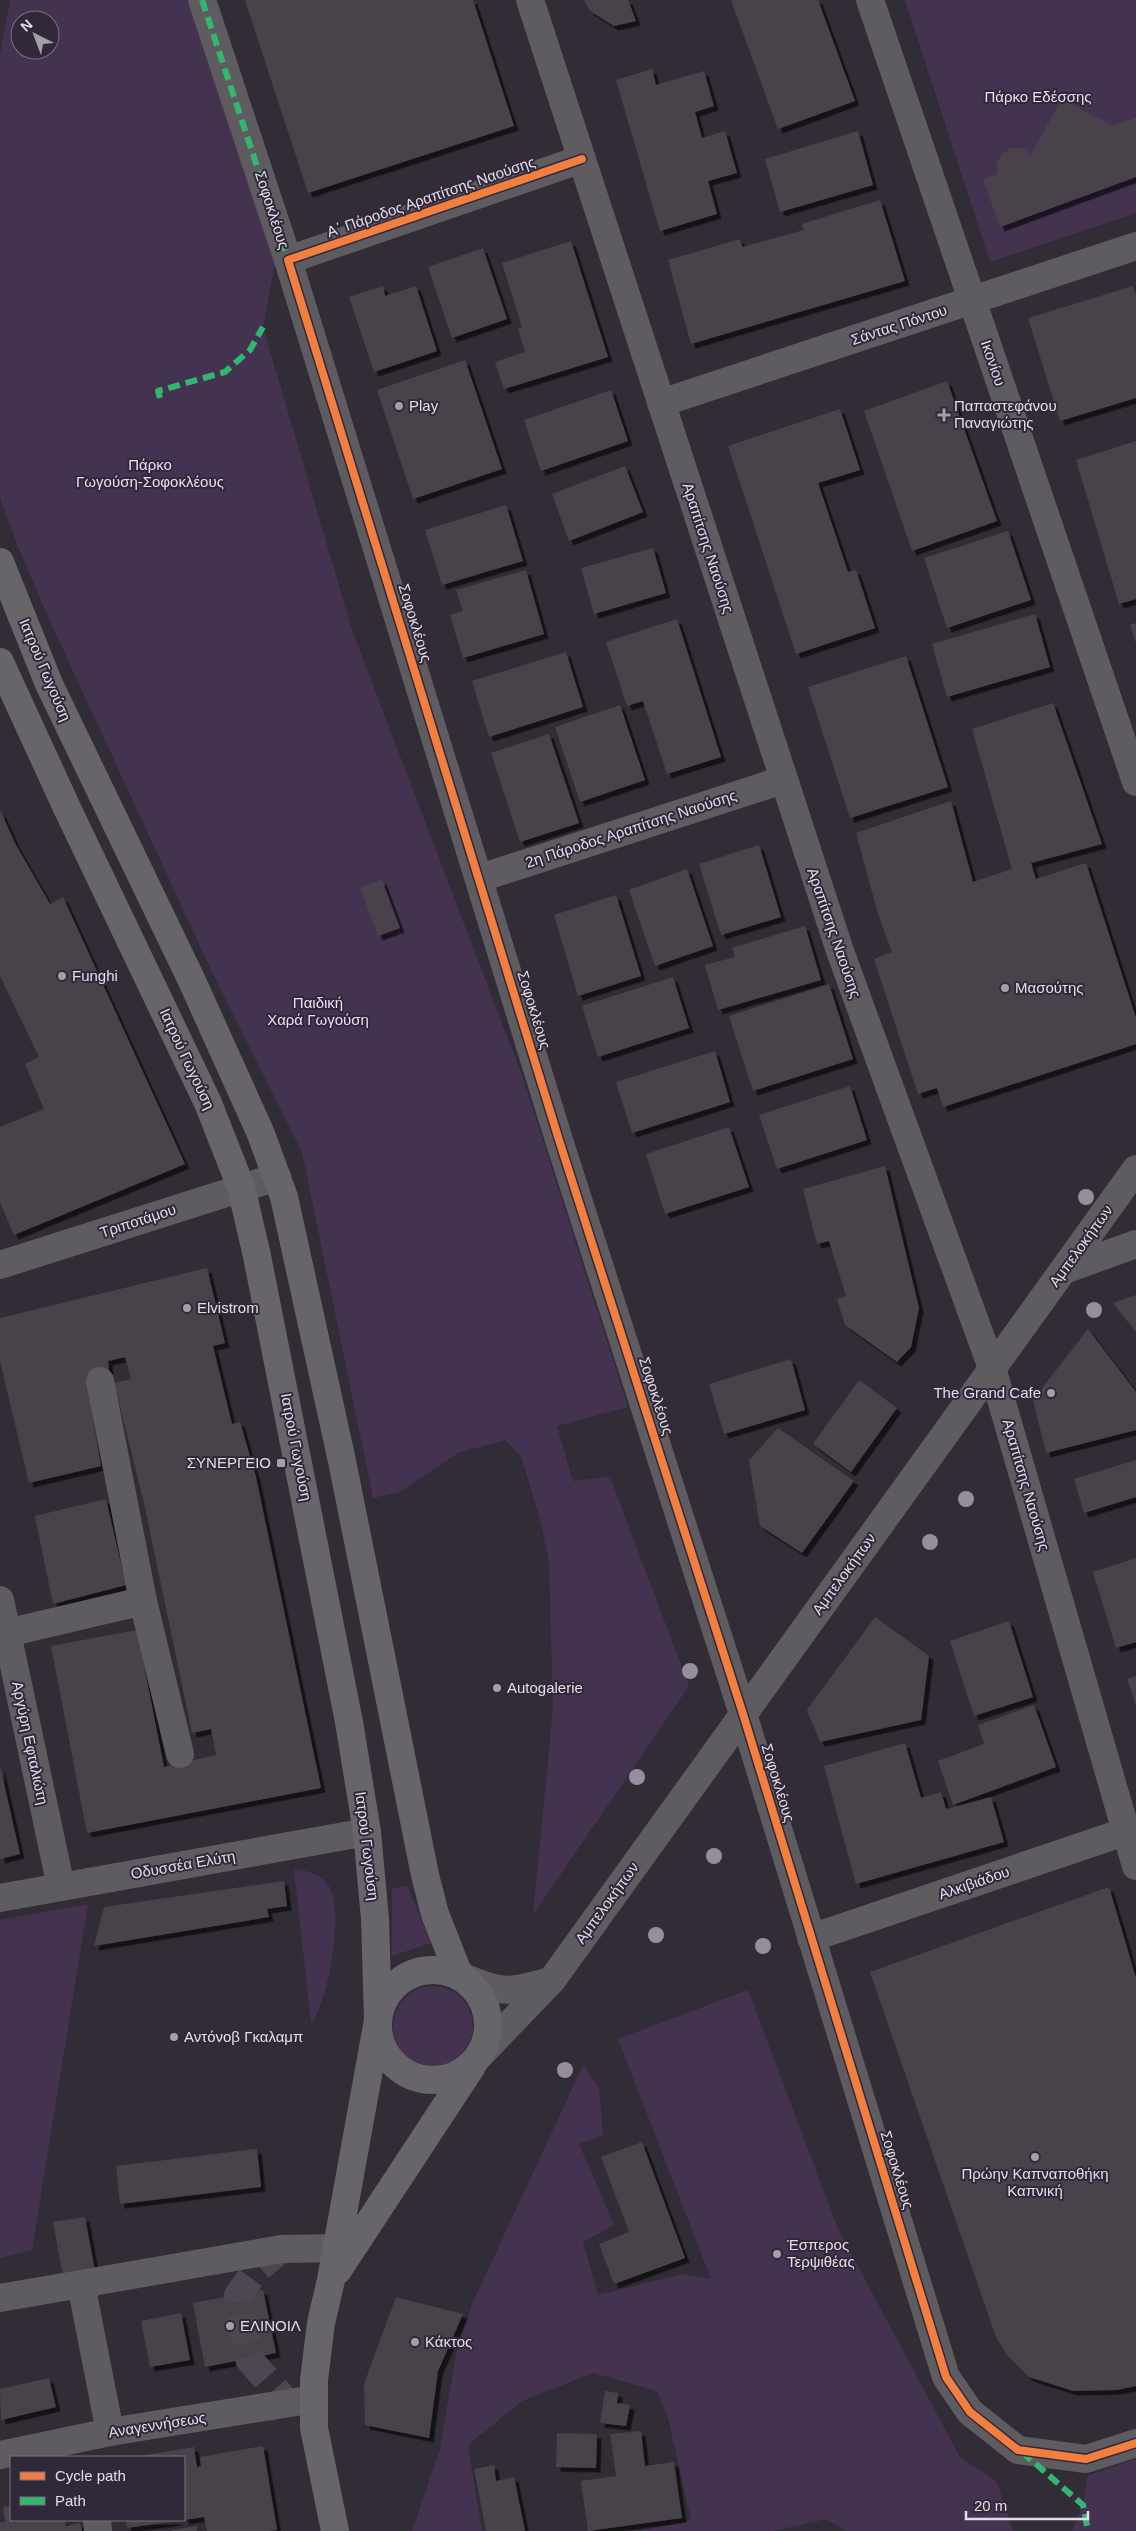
<svg xmlns="http://www.w3.org/2000/svg" width="1136" height="2531" font-family="Arial,sans-serif">
<style>
.green{fill:#433350;fill-rule:evenodd}
.building{fill:#48434b;filter:url(#shadow)}
.lines{fill:none;stroke-linecap:round;stroke-linejoin:round}
.minor-tunnel{stroke:#4c4750;stroke-width:28;stroke-dasharray:28 14;stroke-linecap:butt}
.minor{stroke:#5e5c60;stroke-width:28}
.major{stroke:#67646a;stroke-width:28}
.quiet{stroke:#33b770;stroke-width:6;stroke-dasharray:12 6;stroke-linecap:butt}
.cycleway-casing{stroke:#312839;stroke-width:11}
.cycleway{stroke:#f27e40;stroke-width:8}
.tree{fill:#978d9f}
.poi-dot{fill:#a59fa9;stroke:#312839;stroke-width:2}
.labels{text-anchor:middle;stroke-width:4;stroke-linejoin:round;paint-order:stroke}
.park-label{font-size:15px;fill:#eadcf6;stroke:#312839}
.street-label{font-size:15px;fill:#e3dde8;stroke:#312839}
.poi-label{font-size:15px;fill:#e3dde8;stroke:#312839;text-anchor:start}
</style>
<defs>
<filter id="shadow"><feDropShadow dx="4.5" dy="4.5" stdDeviation="0" flood-color="#0009"/></filter>
</defs>
<rect width="100%" height="100%" fill="#312c35"/>
<!-- green -->
<g class="green">
<path d="M10 0H188L275 262 263 327 352 630 524 1081 628 1407 557 1426 573 1481 608 1477 612 1482 689 1686 533 1915 553 1708 549 1562 541 1523 521 1456 505 1440 458 1453 400 1492 373 1498 302 1152 212 972 48 617C31 577 13 538 0 497V54ZM20 20H50V50H20Z"/>
<path d="M905 0H1136V213L990 262Z"/>
<path d="M294 1869C307 1870 323 1875 330 1888 343 1914 329 2001 311 2023Z"/>
<path d="M407 1885 431 1943 392 1956V1889Z"/>
<path d="M88 1904 32 2250 0 2258V1920Z"/>
<circle cx="433" cy="2026" r="40"/>
<path d="M748 1990 838 2229 960 2457 997 2482 1013 2531H846L826 2519 774 2531H640L691 2520 668 2418 657 2391 593 2373 522 2401 468 2445 482 2531H412L440 2449 456 2354 472 2304 583 2065 599 2088 603 2136 579 2144 614 2225 583 2242 598 2295 683 2274 711 2279 618 2039Z"/>
<path d="M1136 2459V2531H1072L1083 2505 1087 2476Z"/>
</g>
<!-- building -->
<g class="building">
<path d="M245 0H473L514 126 308 193Z"/>
<path d="M584 0H628L636 21 614 26 590 11Z"/>
<path d="M731 0H818L855 101 778 129Z"/>
<path d="M652 69 656 85 704 71 714 106 695 112 702 138 725 131 737 173 708 181 717 214 660 231 616 80Z"/>
<path d="M1062 99 1112 126 1136 118V177L1000 227 983 179 997 174V163L1002 154 1011 148H1021L1031 154Z"/>
<path d="M858 131 873 185 780 212 765 159Z"/>
<path d="M880 200 905 281 691 344 668 260 740 239 742 247 804 230 802 224Z"/>
<path d="M571 241 608 357 504 389 495 362 525 352 518 329 522 327 502 263Z"/>
<path d="M483 248 507 319 452 338 428 267Z"/>
<path d="M383 286 385 296 416 286 437 351 374 372 349 297Z"/>
<path d="M1133 286 1136 294V398L1060 421 1028 318Z"/>
<path d="M465 360 502 469 413 499 377 390Z"/>
<path d="M947 381 997 521 912 551 864 411Z"/>
<path d="M611 390 628 441 541 471 524 420Z"/>
<path d="M840 409 860 470 818 483 848 572 856 570 875 628 796 654 728 446Z"/>
<path d="M1136 441V599L1119 604 1076 460Z"/>
<path d="M625 466 643 512 569 541 552 494Z"/>
<path d="M506 505 523 561 442 585 425 530Z"/>
<path d="M1008 531 1031 600 947 628 924 558Z"/>
<path d="M653 548 666 593 594 614 581 568Z"/>
<path d="M526 570 544 634 463 658 450 615 463 611 456 590Z"/>
<path d="M1035 614 1050 667 947 697 932 644Z"/>
<path d="M677 619 721 757 667 774 643 701 627 706 606 642Z"/>
<path d="M1136 623V643L1130 625Z"/>
<path d="M566 652 583 707 489 737 472 681Z"/>
<path d="M906 656 948 787 850 818 808 687Z"/>
<path d="M1053 703 1102 844 1031 863 1036 879 1086 863 1136 1018V1044L943 1107 937 1088 918 1094 874 959 892 952 878 914 856 833 951 801 973 882 1012 869 972 729Z"/>
<path d="M620 705 645 780 580 802 555 727Z"/>
<path d="M549 734 579 823 520 842 491 753Z"/>
<path d="M0 810 16 845 50 904 63 897 185 1164 14 1235 0 1202V1127L44 1109 25 1064 39 1057 0 976Z"/>
<path d="M759 845 781 917 721 935 699 864Z"/>
<path d="M687 869 713 946 655 966 629 890Z"/>
<path d="M382 880 400 928 378 936 360 887Z"/>
<path d="M616 895 641 976 578 996 554 915Z"/>
<path d="M805 926 821 980 718 1010 705 965 735 957 732 948Z"/>
<path d="M673 977 689 1028 598 1057 582 1006Z"/>
<path d="M829 984 853 1059 753 1091 729 1016Z"/>
<path d="M715 1051 730 1102 632 1133 616 1082Z"/>
<path d="M850 1086 867 1140 777 1169 759 1115Z"/>
<path d="M729 1127 749 1187 665 1214 646 1154Z"/>
<path d="M885 1166 919 1308 911 1347 897 1362 845 1325 837 1299 846 1296 829 1241 817 1244 803 1189Z"/>
<path d="M207 1268 225 1343 213 1346 232 1424 240 1422 256 1477 321 1788 87 1833 51 1646 137 1630 164 1767 216 1755 211 1729 192 1733 144 1503 114 1383 131 1379 125 1357 108 1361 109 1370 86 1377 101 1466 29 1483 0 1361V1318Z"/>
<path d="M1136 1295V1332L1113 1303Z"/>
<path d="M1088 1329 1136 1392V1430L1046 1453 1033 1400Z"/>
<path d="M791 1359 805 1410 724 1434 709 1384Z"/>
<path d="M859 1380 897 1408 851 1472 813 1444Z"/>
<path d="M778 1428 854 1481 802 1553 760 1526 749 1460Z"/>
<path d="M1136 1460V1497L1084 1513 1074 1479Z"/>
<path d="M106 1499 126 1585 53 1604 35 1516Z"/>
<path d="M1136 1558V1642L1116 1648 1093 1572Z"/>
<path d="M875 1617 929 1656 921 1720 820 1742 807 1710Z"/>
<path d="M1009 1621 1033 1697 974 1716 950 1641Z"/>
<path d="M1136 1676V1705L1127 1679Z"/>
<path d="M1034 1705 1056 1767 953 1805 938 1761 984 1744 978 1725Z"/>
<path d="M905 1743 921 1798 941 1792 946 1809 991 1797 1004 1842 856 1884 824 1766Z"/>
<path d="M0 1766 20 1854 0 1859Z"/>
<path d="M284 1881 287 1906 267 1909 269 1917 94 1946 104 1907Z"/>
<path d="M1109 1887 1136 1978V2386L1117 2390 1073 2391 1029 2377 1008 2356 996 2337 870 1972Z"/>
<path d="M642 2142 685 2258 614 2284 599 2244 629 2232 601 2157Z"/>
<path d="M257 2149 261 2187 120 2204 116 2166Z"/>
<path d="M85 2217 95 2271 63 2276 53 2222Z"/>
<path d="M263 2290 276 2353 205 2367 193 2303Z"/>
<path d="M396 2297 463 2314 438 2371 429 2438 365 2425 364 2384Z"/>
<path d="M181 2313 190 2360 150 2367 141 2321Z"/>
<path d="M49 2378 56 2407 1 2420 0 2389Z"/>
<path d="M605 2391 618 2393 617 2403 630 2405 626 2426 600 2423Z"/>
<path d="M641 2431 645 2466 674 2462 682 2518 588 2531 581 2481 616 2476 610 2434Z"/>
<path d="M557 2433 597 2434 596 2468 556 2467Z"/>
<path d="M263 2446 277 2530 270 2531H207L204 2517 184 2520V2457H133L194 2447 197 2467 201 2466 200 2457Z"/>
<path d="M494 2465 496 2481 514 2477 525 2531H486L474 2469Z"/>
<path d="M11 2506V2520H65L66 2526 80 2523 82 2531H0V2522H5L3 2507Z"/>
<path d="M126 2520H177V2521L127 2528Z"/>
<path d="M197 2526V2531H172V2530Z"/>
</g>
<g class="lines">
<!-- minor-tunnel -->
<path class="minor-tunnel" d="M281 2249 257 2269 238 2295 249 2359 288 2404"/>
<!-- minor -->
<g class="minor">
<path d="M202 0 288 260 559 1140 743 1714 946 2377 970 2412 1018 2450 1086 2459 1136 2443"/>
<path d="M530 0 840 951 992 1368 1136 1866"/>
<path d="M870 0 1136 782"/>
<path d="M288 260 582 159"/>
<path d="M661 403 1136 246"/>
<path d="M480 878 783 780"/>
<path d="M0 1265 277 1177"/>
<path d="M1064 1270 1136 1244"/>
<path d="M100 1381 143 1601 180 1754"/>
<path d="M0 1600 61 1887"/>
<path d="M7 1633 143 1601"/>
<path d="M0 1898 367 1832"/>
<path d="M811 1938 1136 1828"/>
<path d="M459 1975C501 1994 507 1993 550 1981"/>
<path d="M480 2055 552 1980 1136 1169"/>
<path d="M81 2284 281 2249 337 2248"/>
<path d="M0 2298 81 2284 110 2432"/>
<path d="M0 2455 110 2432 314 2399"/>
<path d="M97 2520 98 2531"/>
</g>
<!-- major -->
<g class="major">
<path d="M0 562 49 684 192 981 261 1134 284 1197 342 1461 425 1875 435 1914 459 1975"/>
<path d="M0 662 67 808 208 1103 241 1187 257 1256 349 1722 367 1832 375 1919 378 2020 331 2280 321 2323 314 2380V2428L335 2531"/>
<circle cx="433" cy="2025" r="55"/>
<path d="M338 2270 472 2066"/>
</g>
<!-- quiet -->
<g class="quiet">
<path d="M202 0 288 260"/>
<path d="M160 398 158 391 225 372 250 350 263 327"/>
<path d="M1022 2452 1083 2505 1088 2531"/>
</g>
<!-- cycleway casing -->
<g class="cycleway-casing">
<path id="cycleway" d="M582 159 288 260 559 1140 743 1714 946 2377 970 2412 1018 2450 1086 2459 1136 2443"/>
</g>
<!-- cycleway -->
<use href="#cycleway" class="cycleway"/>
</g>
<!-- trees -->
<g class="tree">
<circle cx="1086" cy="1197" r="8"/>
<circle cx="1094" cy="1310" r="8"/>
<circle cx="966" cy="1499" r="8"/>
<circle cx="930" cy="1542" r="8"/>
<circle cx="690" cy="1671" r="8"/>
<circle cx="637" cy="1777" r="8"/>
<circle cx="714" cy="1856" r="8"/>
<circle cx="656" cy="1935" r="8"/>
<circle cx="763" cy="1946" r="8"/>
<circle cx="565" cy="2070" r="8"/>
</g>
<!-- markers -->
<g class="poi-dot">
<circle cx="399" cy="406" r="5"/>
<path d="M941.5 407.5h5v5h5v5h-5v5h-5v-5h-5v-5h5z"/>
<circle cx="62" cy="976" r="5"/>
<circle cx="1005" cy="988" r="5"/>
<circle cx="187" cy="1308" r="5"/>
<circle cx="1051" cy="1393" r="5"/>
<rect x="276" y="1458" width="10" height="10" rx="2.5"/>
<circle cx="497" cy="1688" r="5"/>
<circle cx="174" cy="2037" r="5"/>
<circle cx="1035" cy="2157" r="5"/>
<circle cx="777" cy="2254" r="5"/>
<circle cx="230" cy="2326" r="5"/>
<circle cx="415" cy="2342" r="5"/>
</g>
<g class="labels">
<!-- park labels -->
<g class="park-label">
<text x="1038" y="102">Πάρκο Εδέσσης</text>
<text x="150" y="470">Πάρκο<tspan x="150" dy="17">Γωγούση-Σοφοκλέους</tspan></text>
<text x="318" y="1008">Παιδική<tspan x="318" dy="17">Χαρά Γωγούση</tspan></text>
</g>
<!-- street labels -->
<g class="street-label">
<text transform="translate(431 197) rotate(-19)" y="5">Α΄ Πάροδος Αραπίτσης Ναούσης</text>
<text transform="translate(272 210) rotate(72)" y="5">Σοφοκλέους</text>
<text transform="translate(899 325) rotate(-18)" y="5">Σάντας Πόντου</text>
<text transform="translate(993 363) rotate(71)" y="5">Ικονίου</text>
<text transform="translate(708 548) rotate(72)" y="5">Αραπίτσης Ναούσης</text>
<text transform="translate(415 623) rotate(73)" y="5">Σοφοκλέους</text>
<text transform="translate(45 670) rotate(67)" y="5">Ιατρού Γωγούση</text>
<text transform="translate(631 829) rotate(-18)" y="5">2η Πάροδος Αραπίτσης Ναούσης</text>
<text transform="translate(834 933) rotate(71)" y="5">Αραπίτσης Ναούσης</text>
<text transform="translate(534 1010) rotate(73)" y="5">Σοφοκλέους</text>
<text transform="translate(187 1059) rotate(65)" y="5">Ιατρού Γωγούση</text>
<text transform="translate(138 1221) rotate(-18)" y="5">Τριποτάμου</text>
<text transform="translate(1081 1246) rotate(-54)" y="5">Αμπελοκήπων</text>
<text transform="translate(656 1396) rotate(72)" y="5">Σοφοκλέους</text>
<text transform="translate(296 1447) rotate(79)" y="5">Ιατρού Γωγούση</text>
<text transform="translate(1026 1485) rotate(74)" y="5">Αραπίτσης Ναούσης</text>
<text transform="translate(844 1574) rotate(-54)" y="5">Αμπελοκήπων</text>
<text transform="translate(30 1743) rotate(78)" y="5">Αργύρη Εφταλιώτη</text>
<text transform="translate(778 1783) rotate(73)" y="5">Σοφοκλέους</text>
<text transform="translate(367 1846) rotate(83)" y="5">Ιατρού Γωγούση</text>
<text transform="translate(183 1865) rotate(-10)" y="5">Οδυσσέα Ελύτη</text>
<text transform="translate(974 1883) rotate(-19)" y="5">Αλκιβιάδου</text>
<text transform="translate(607 1903) rotate(-54)" y="5">Αμπελοκήπων</text>
<text transform="translate(897 2170) rotate(73)" y="5">Σοφοκλέους</text>
<text transform="translate(157 2425) rotate(-9)" y="5">Αναγεννήσεως</text>
</g>
<!-- poi labels -->
<g class="poi-label">
<text x="409" y="411">Play</text>
<text x="954" y="411">Παπαστεφάνου<tspan x="954" dy="17">Παναγιώτης</tspan></text>
<text x="72" y="981">Funghi</text>
<text x="1015" y="993">Μασούτης</text>
<text x="197" y="1313">Elvistrom</text>
<text x="1041" y="1398" text-anchor="end">The Grand Cafe</text>
<text x="271" y="1468" text-anchor="end">ΣΥΝΕΡΓΕΙΟ</text>
<text x="507" y="1693">Autogalerie</text>
<text x="184" y="2042">Αντόνοβ Γκαλαμπ</text>
<text x="1035" y="2179" text-anchor="middle">Πρώην Καπναποθήκη<tspan x="1035" dy="17">Καπνική</tspan></text>
<text x="787" y="2250">Έσπερος<tspan x="787" dy="17">Τερψιθέας</tspan></text>
<text x="240" y="2331">ΕΛΙΝΟΙΛ</text>
<text x="425" y="2347">Κάκτος</text>
</g>
</g>
<!-- legend -->
<rect x="10" y="2456" width="175" height="65" fill="#312839" stroke="#78707f"/>
<rect x="20" y="2472" width="25" height="8" fill="#f27e40" stroke="#78707f"/>
<text x="55" y="2481" font-size="15" fill="#e3dde8">Cycle path</text>
<rect x="20" y="2497" width="25" height="8" fill="#33b770" stroke="#78707f"/>
<text x="55" y="2506" font-size="15" fill="#e3dde8">Path</text>
<!-- north arrow -->
<g transform="translate(35 35) rotate(318)"><circle r="24" fill="#312839" stroke="#78707f"/>
<path d="M0-4L9 19L0 12L-9 19Z" fill="#a59fa9"/>
<text y="-8" font-size="14" font-weight="bold" text-anchor="middle" fill="#e3dde8">N</text>
</g>
<!-- scale -->
<path d="M966 2511v8h122v-8" fill="none" stroke="#e3dde8" stroke-width="2.5"/>
<text x="974" y="2511" font-size="15" fill="#e3dde8" stroke="#312839" stroke-width="4" paint-order="stroke">20 m</text>
</svg>
